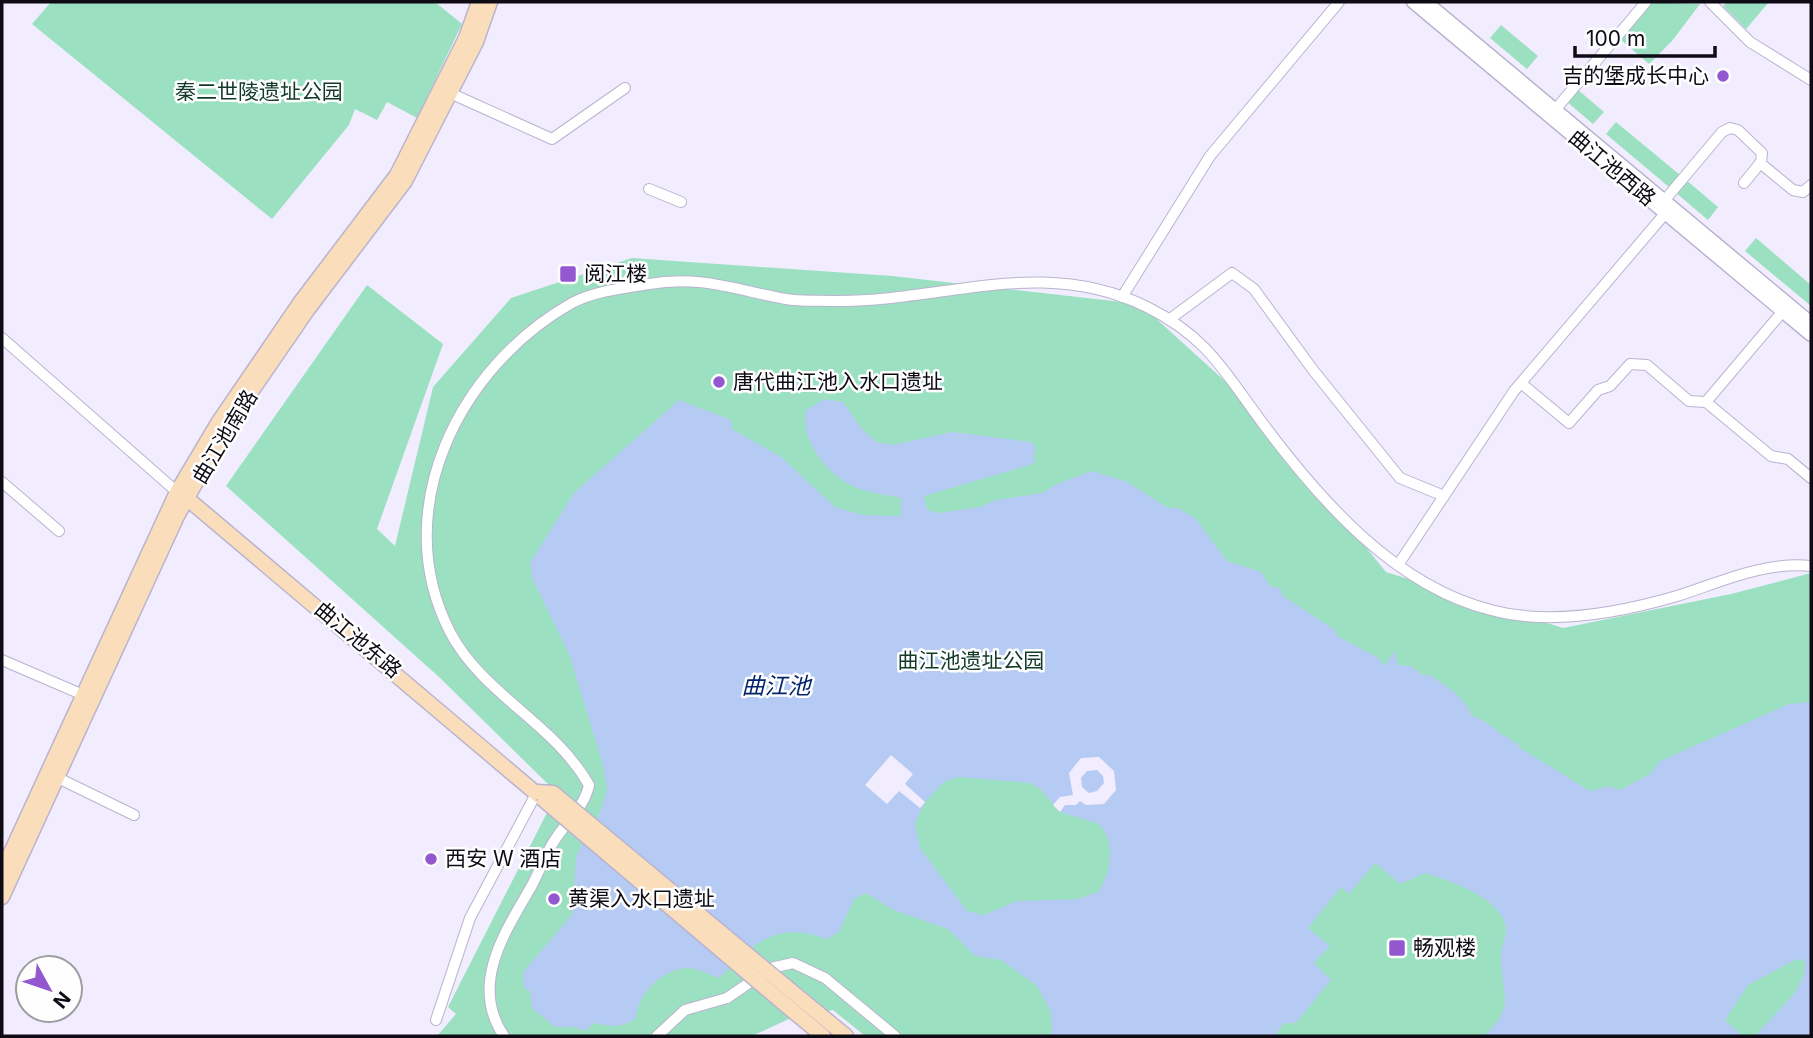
<svg xmlns="http://www.w3.org/2000/svg" width="1813" height="1038" font-family="Inter,'Noto Sans SC',sans-serif">
<style>
.green{fill:#9be1c1}
.water{fill:#b6cbf3;fill-rule:evenodd}
.pier{fill:#f1edff;fill-rule:evenodd}
.lines{fill:none;stroke-linecap:round;stroke-linejoin:round}
.minor-casing{stroke:#bab3cf;stroke-width:12}
.tertiary-casing{stroke:#bab3cf;stroke-width:15}
.secondary-casing{stroke:#bab3cf;stroke-width:17}
.minor{stroke:#fff;stroke-width:10}
.tertiary{stroke:#fff;stroke-width:12}
.secondary{stroke:#faddbb;stroke-width:14}
.secondary-bridge-casing{stroke:#bab3cf;stroke-width:17;stroke-linecap:butt}
.secondary-bridge{stroke:#faddbb;stroke-width:14}
.poi-dot{fill:#9358d0;stroke:#fdfefd;stroke-width:2.5}
.labels{text-anchor:middle;stroke-width:5;stroke-linejoin:round;paint-order:stroke}
.poi-label{font-size:21px;fill:#0e0b15;stroke:#fdfefd;text-anchor:start}
.park-label{font-size:21px;fill:#12392a;stroke:#fdfefd}
.street-label{font-size:21px;fill:#0e0b15;stroke:#fdfefd}
.water-label{font-size:23px;font-style:italic;fill:#04246c;stroke:#fdfefd}
</style>
<rect width="100%" height="100%" fill="#f1edff"/>
<!-- green -->
<g class="green">
<path d="M51 2H435L462 24 417 118 387 102 377 120 355 109 349 125 272 219 32 24Z"/>
<path d="M1651 2 1700 4 1672 41 1649 64 1620 39Z"/>
<path d="M1727 2H1769L1746 29 1723 6Z"/>
<path d="M1501 25 1538 56 1527 69 1490 38Z"/>
<path d="M1577 89 1604 112 1593 124 1566 101Z"/>
<path d="M1616 122 1680 175 1669 187 1606 134Z"/>
<path d="M1686 180 1718 207 1708 220 1675 192Z"/>
<path d="M1756 238 1811 285V306L1745 251Z"/>
<path d="M632 258 892 276 1140 304 1248 402 1386 572 1563 628 1731 594 1811 573V1036H865L833 1010 791 1018 752 1036H437L456 1014 448 1007 557 793 439 677 226 486 367 285 443 344 377 529 395 546 433 387 511 298Z"/>
</g>
<!-- water -->
<path class="water" d="M825 399 843 402 860 427 876 442 892 445 952 432 1031 442 1036 448 1033 458 1036 459 1033 464 924 496 927 510 939 513 980 507 996 500 1042 493 1059 483 1092 471 1127 482 1168 508H1178L1196 519 1227 561 1261 572 1270 586 1280 588 1283 596 1335 630 1337 636 1377 657 1385 666 1394 651 1398 665 1411 666 1424 676 1429 674C1446 687 1464 695 1472 716 1489 720 1496 734 1511 739L1512 743 1517 742 1520 748 1590 791 1609 786 1620 790 1650 774 1660 761 1789 704 1811 702V1036H1484C1518 1004 1500 994 1501 956 1501 943 1512 931 1501 915 1485 892 1449 881 1425 873L1400 884 1375 863 1349 894 1341 887 1308 928 1330 946 1314 963 1331 980 1296 1023H1284L1275 1036H1052L1051 1012 1037 986 1001 960 975 956 948 929 893 910 866 893 854 899 839 932 827 939C775 920 755 943 719 978 710 975 697 968 687 968 662 970 638 993 636 1018 622 1029 609 1026 593 1023L586 1031 573 1027H555L532 1008 530 991 524 988 523 972 572 915 576 856 600 813 607 790 603 765 569 654 532 578 530 563 574 493 679 400 731 420 732 429 781 457 835 507 862 515 901 516V498C889 495 875 494 863 490 831 480 800 444 806 410ZM958 777 1030 783 1040 789 1060 812 1099 824C1116 841 1111 874 1098 892L1078 899 1017 901 984 915 967 911 920 848 915 824 925 802 944 782ZM1797 959 1805 961 1804 975 1795 993 1755 1036 1741 1035 1725 1020 1748 985Z"/>
<!-- pier -->
<g class="pier">
<path d="M891 755 913 774 905 784 925 802 920 808 899 791 887 804 865 785Z"/>
<path d="M1099 757 1114 771 1116 790 1104 804 1086 805 1080 801 1076 805H1065L1060 812 1053 805 1060 797 1073 795 1069 773 1081 758ZM1097 770 1103 776 1104 783 1097 791 1089 793 1082 787 1081 778 1087 771Z"/>
</g>
<g class="lines">
<!-- minor casing -->
<g class="minor-casing">
<g id="minor">
<path d="M1710 2 1750 42 1811 80"/>
<path d="M450 93 552 139 625 88"/>
<path d="M1555 110 1646 2"/>
<path d="M1760 163 1793 190 1803 192 1811 185"/>
<path d="M649 189 681 202"/>
<path d="M1664 201 1722 132 1730 128 1738 130 1762 153 1761 162 1744 183"/>
<path d="M1122 297 1210 156 1339 2"/>
<path d="M1170 319 1232 273 1254 289 1313 370 1400 478 1444 496"/>
<path d="M2 338 177 492"/>
<path d="M1521 383 1569 423 1598 390 1610 386 1630 364 1647 365 1689 401 1706 402 1771 456 1788 459 1811 478"/>
<path d="M1706 402 1783 311"/>
<path d="M2 482 59 531"/>
<path d="M1398 565 1514 391 1669 209"/>
<path d="M2 660 88 697"/>
<path d="M56 777 134 815"/>
<path d="M436 1020 470 918 537 792"/>
<path d="M504 1036C469 985 505 932 531 887 539 873 544 857 553 843 565 822 584 809 589 785 554 723 483 695 450 632 387 509 460 366 572 303 594 291 624 288 649 284 701 275 736 290 786 299 801 302 819 300 835 301 944 302 1041 255 1147 307 1209 338 1225 373 1264 425 1321 501 1395 586 1491 610 1550 626 1619 613 1677 596 1721 582 1765 561 1811 566"/>
<path d="M657 1036 685 1010 727 998 771 968 793 963 825 978 895 1036"/>
</g>
</g>
<!-- tertiary casing -->
<g class="tertiary-casing">
<g id="tertiary">
<path d="M1413 2 1811 335"/>
<path d="M1426 2 1811 323"/>
</g>
</g>
<!-- secondary casing -->
<g class="secondary-casing">
<g id="secondary">
<path d="M183 495 544 800"/>
<path d="M2 872 177 492 218 423 300 303 397 175 466 38 479 2"/>
<path d="M2 897 177 516 226 428 308 309 405 181 476 42 490 2"/>
<path d="M790 990 846 1036"/>
<path d="M781 1001 823 1036"/>
</g>
</g>
<!-- minor -->
<use href="#minor" class="minor"/>
<!-- tertiary -->
<use href="#tertiary" class="tertiary"/>
<!-- secondary -->
<use href="#secondary" class="secondary"/>
<!-- secondary-bridge casing -->
<g class="secondary-bridge-casing">
<g id="secondary-bridge">
<path d="M537 792 553 793 790 990"/>
<path d="M545 801 781 1001"/>
</g>
</g>
<!-- secondary-bridge -->
<use href="#secondary-bridge" class="secondary-bridge"/>
</g>
<!-- markers -->
<g class="poi-dot">
<circle cx="1723" cy="76" r="7"/>
<rect x="559" y="265" width="18" height="18" rx="3.5"/>
<circle cx="719" cy="382" r="7"/>
<circle cx="431" cy="859" r="7"/>
<circle cx="554" cy="899" r="7"/>
<rect x="1388" y="939" width="18" height="18" rx="3.5"/>
</g>
<g class="labels">
<!-- poi labels -->
<g class="poi-label">
<text x="1709" y="83" text-anchor="end">吉的堡成长中心</text>
<text x="584" y="281">阅江楼</text>
<text x="733" y="389">唐代曲江池入水口遗址</text>
<text x="445" y="866">西安 W 酒店</text>
<text x="568" y="906">黄渠入水口遗址</text>
<text x="1413" y="955">畅观楼</text>
</g>
<!-- park labels -->
<g class="park-label">
<text x="259" y="99">秦二世陵遗址公园</text>
<text x="971" y="668">曲江池遗址公园</text>
</g>
<!-- street labels -->
<g class="street-label">
<text transform="translate(1612 168) rotate(40)" y="7">曲江池西路</text>
<text transform="translate(225 437) rotate(-59)" y="7">曲江池南路</text>
<text transform="translate(358 640) rotate(40)" y="7">曲江池东路</text>
</g>
<!-- water labels -->
<g class="water-label">
<text x="776" y="694">曲江池</text>
</g>
</g>
<!-- border -->
<rect width="1813" height="1038" fill="none" stroke="#0e0b15" stroke-width="7"/>
<!-- north arrow -->
<g transform="translate(49 989) rotate(130)"><circle r="33" fill="#fdfefd" stroke="#9d9da0" stroke-width="2"/>
<path d="M0-5L12 26L0 18L-12 26Z" fill="#9358d0"/>
<text y="-10" font-size="19" font-weight="bold" text-anchor="middle" fill="#0e0b15">N</text>
</g>
<!-- scale -->
<path d="M1575 46v10h140v-10" fill="none" stroke="#0e0b15" stroke-width="3.5"/>
<text x="1586" y="46" font-size="21" fill="#0e0b15" stroke="#fdfefd" stroke-width="5" paint-order="stroke">100 m</text>
</svg>
